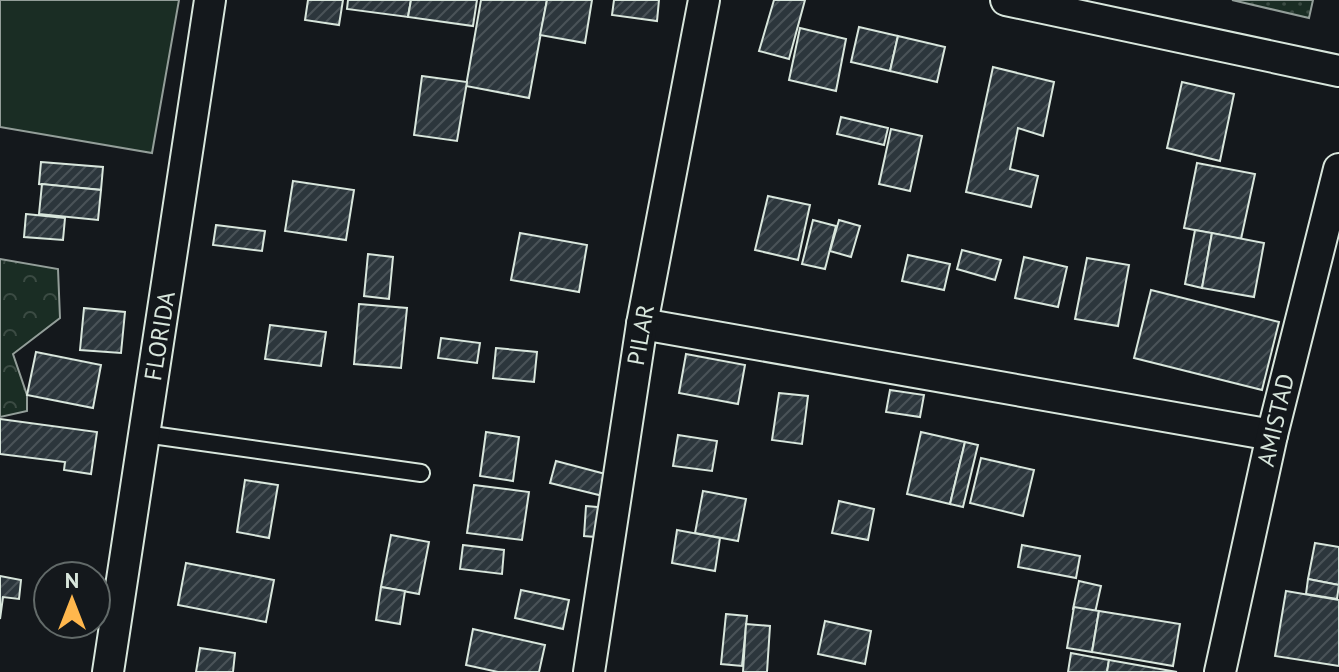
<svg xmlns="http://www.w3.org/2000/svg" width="1339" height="672" font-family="'PT Sans',sans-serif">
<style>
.grass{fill:#1a2d24;stroke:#939e99;stroke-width:2}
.forest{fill:url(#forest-crowns);stroke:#939e99;stroke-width:2}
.park{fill:url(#park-dots);stroke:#939e99;stroke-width:2}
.building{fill:url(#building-hatch);stroke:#d8e6dc;stroke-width:2}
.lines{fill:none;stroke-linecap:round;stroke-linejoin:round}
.lane-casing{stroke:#d8e6dc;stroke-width:20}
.street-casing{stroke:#d8e6dc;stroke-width:34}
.lane{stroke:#14181c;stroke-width:16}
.street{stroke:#14181c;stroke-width:30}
.labels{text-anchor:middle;stroke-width:6;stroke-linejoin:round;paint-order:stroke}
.street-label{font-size:24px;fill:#d8e6dc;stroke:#14181c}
</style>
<defs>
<pattern id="forest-crowns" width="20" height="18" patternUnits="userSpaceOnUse" patternTransform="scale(2)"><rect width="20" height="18" fill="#1a2d24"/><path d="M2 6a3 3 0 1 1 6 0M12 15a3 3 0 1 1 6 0" fill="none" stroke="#3b4b43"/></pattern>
<pattern id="park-dots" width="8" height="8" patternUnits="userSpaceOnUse" patternTransform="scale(2)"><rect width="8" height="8" fill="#1a2d24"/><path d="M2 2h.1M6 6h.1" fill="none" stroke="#3b4b43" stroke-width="1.8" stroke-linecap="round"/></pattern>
<pattern id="building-hatch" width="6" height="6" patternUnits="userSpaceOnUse" patternTransform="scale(2)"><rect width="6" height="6" fill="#2c363c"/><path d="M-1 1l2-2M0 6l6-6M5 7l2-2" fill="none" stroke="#4a5358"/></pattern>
</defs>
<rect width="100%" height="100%" fill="#14181c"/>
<!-- grass -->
<path class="grass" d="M0 0H179L152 153 0 127Z"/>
<!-- forest -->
<path class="forest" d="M0 259 58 269 60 318 13 354 27 395V411L0 417Z"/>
<!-- park -->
<path class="park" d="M1232 0H1313L1309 18Z"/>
<!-- building -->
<g class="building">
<path d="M308 0H343L339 25 305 20Z"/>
<path d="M348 0H411L408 17 347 9Z"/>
<path d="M411 0H477L473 26 408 17Z"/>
<path d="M481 0H547L529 98 466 86Z"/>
<path d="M547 0H592L585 43 540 35Z"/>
<path d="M614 0H659L657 21 612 15Z"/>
<path d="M774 0H805L789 59 759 51Z"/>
<path d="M859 27 898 36 890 71 851 62Z"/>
<path d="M800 28 846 39 836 91 789 80Z"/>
<path d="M898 36 945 47 937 82 890 71Z"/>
<path d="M993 67 1054 82 1043 136 1018 128 1010 169 1038 176 1031 207 966 192Z"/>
<path d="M422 76 467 82 457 141 414 135Z"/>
<path d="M1182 82 1234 94 1220 161 1167 148Z"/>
<path d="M841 117 888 128 884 145 837 134Z"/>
<path d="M891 129 922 136 910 191 879 184Z"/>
<path d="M41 162 103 167 101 190 39 184Z"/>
<path d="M1197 163 1255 174 1241 239 1184 228Z"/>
<path d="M293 181 354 190 346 240 285 231Z"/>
<path d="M42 184 101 190 98 220 39 214Z"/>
<path d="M768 196 810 205 798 260 755 250Z"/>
<path d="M26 214 65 218 63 240 24 237Z"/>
<path d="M813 220 836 226 825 269 802 264Z"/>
<path d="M839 220 860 226 851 257 830 251Z"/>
<path d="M216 225 265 231 262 251 213 245Z"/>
<path d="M1195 230 1212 233 1202 288 1185 284Z"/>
<path d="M520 233 587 245 579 292 511 280Z"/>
<path d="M1212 233 1264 243 1254 297 1202 288Z"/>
<path d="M962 250 1001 260 995 280 957 269Z"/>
<path d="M368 254 393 257 389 299 364 296Z"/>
<path d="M908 255 950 264 944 290 902 281Z"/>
<path d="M1024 257 1067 267 1058 307 1015 298Z"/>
<path d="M1087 258 1129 265 1118 326 1075 319Z"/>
<path d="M1151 290 1279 322 1262 390 1134 358Z"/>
<path d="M359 304 407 308 401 368 354 364Z"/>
<path d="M84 308 125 312 121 353 80 350Z"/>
<path d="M270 325 326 332 321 366 265 359Z"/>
<path d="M441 338 480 343 477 363 438 358Z"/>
<path d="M496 348 537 352 534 382 493 378Z"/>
<path d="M36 352 101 365 93 408 27 395Z"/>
<path d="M686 354 745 365 738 404 679 393Z"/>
<path d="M890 390 924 395 920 417 886 412Z"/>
<path d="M779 393 808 396 802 444 772 440Z"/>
<path d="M0 419 97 432 91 474 64 470 65 462 0 454Z"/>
<path d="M486 432 519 437 513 481 480 476Z"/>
<path d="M921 432 965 442 950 504 907 494Z"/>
<path d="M678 435 717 441 712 471 673 466Z"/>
<path d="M965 442 978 445 963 507 950 504Z"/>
<path d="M981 458 1034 470 1023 516 970 503Z"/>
<path d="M556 461 613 476 607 497 550 483Z"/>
<path d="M245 480 278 485 269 538 237 532Z"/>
<path d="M474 485 529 492 522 540 467 533Z"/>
<path d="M703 491 746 499 738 541 695 533Z"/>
<path d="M839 501 874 509 868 540 832 533Z"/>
<path d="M586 506 608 508 607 538 584 536Z"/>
<path d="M677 530 720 538 715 571 672 563Z"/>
<path d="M391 535 429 542 419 594 381 587Z"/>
<path d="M1315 543 1339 547V585L1308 579Z"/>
<path d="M463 545 504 550 502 574 460 569Z"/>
<path d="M1022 545 1080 556 1076 578 1018 567Z"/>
<path d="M186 563 274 580 266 622 178 605Z"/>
<path d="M0 576 21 580 19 599 3 597 0 619Z"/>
<path d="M1308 579 1339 585 1337 599 1306 594Z"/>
<path d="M1079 581 1101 586 1095 613 1073 609Z"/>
<path d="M381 587 405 591 400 624 376 620Z"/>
<path d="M521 590 569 600 563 629 515 618Z"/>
<path d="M1286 591 1339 600V666L1275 656Z"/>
<path d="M1074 607 1099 611 1092 652 1067 648Z"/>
<path d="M1099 611 1180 624 1173 666 1092 652Z"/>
<path d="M726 614 747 616 742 666 721 664Z"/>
<path d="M825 621 871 631 865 664 818 654Z"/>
<path d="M746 624 770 626 767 672H743Z"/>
<path d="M473 629 545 645 539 672H498L466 665Z"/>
<path d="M200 648 235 653 233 672H196Z"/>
<path d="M1071 653 1109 660 1107 672H1068Z"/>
<path d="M1109 660 1177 672H1107Z"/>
</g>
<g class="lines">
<!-- lane casing -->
<g class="lane-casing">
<path id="lane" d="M145 434 421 473"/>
</g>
<!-- street casing -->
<g class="street-casing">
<g id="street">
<path d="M1006 0 1339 71"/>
<path d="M642 324 1272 435"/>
<path d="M108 672 210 0"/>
<path d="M589 672 642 324 704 0"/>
<path d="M1220 672 1272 435 1339 169"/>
</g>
</g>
<!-- lane -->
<use href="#lane" class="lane"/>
<!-- street -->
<use href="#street" class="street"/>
</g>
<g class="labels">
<!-- street labels -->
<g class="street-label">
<text transform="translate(641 335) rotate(-80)" y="8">PILAR</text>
<text transform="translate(160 336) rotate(-81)" y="8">FLORIDA</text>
<text transform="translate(1276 420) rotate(-77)" y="8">AMISTAD</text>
</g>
</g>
<!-- north arrow -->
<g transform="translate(72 600)"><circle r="38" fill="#14181c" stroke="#626a69" stroke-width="2"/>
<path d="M0-6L14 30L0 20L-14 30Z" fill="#ffb74d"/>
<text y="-12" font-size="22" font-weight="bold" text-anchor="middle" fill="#d8e6dc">N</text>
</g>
</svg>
